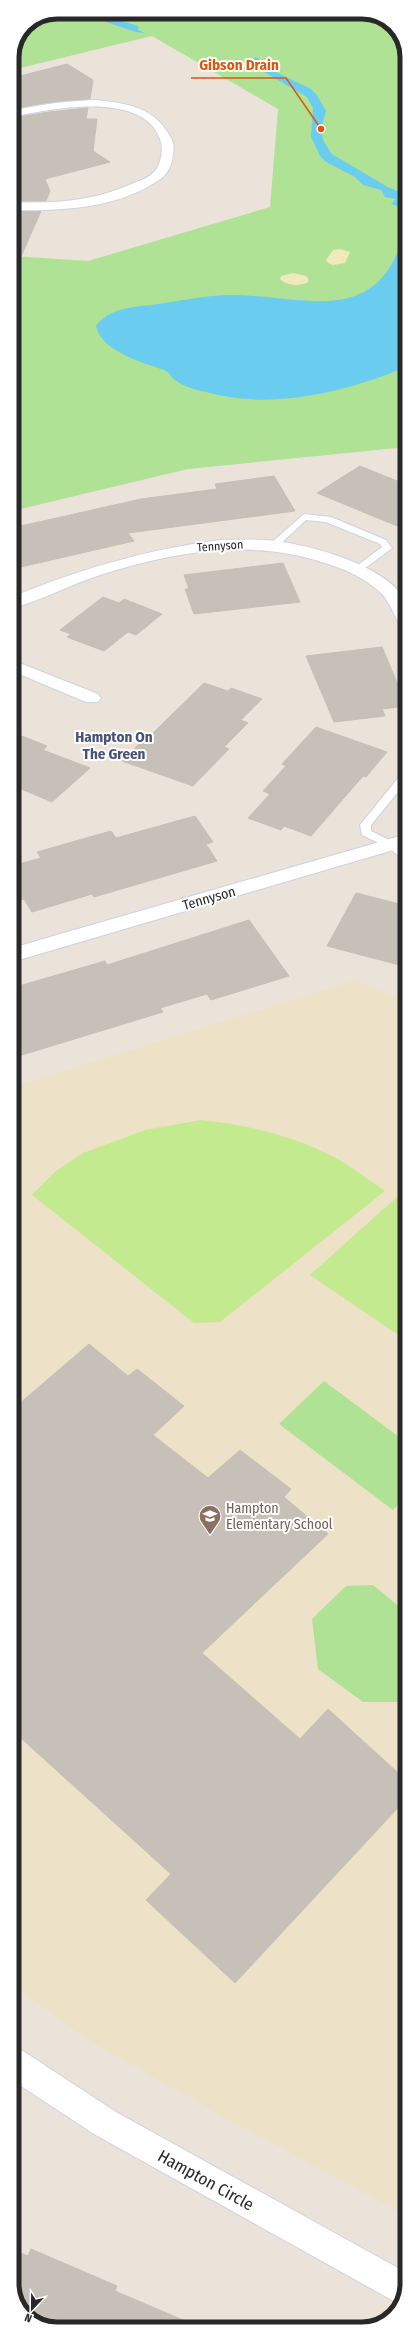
<svg xmlns="http://www.w3.org/2000/svg" width="419" height="2341" font-family="'Fira Sans Condensed',sans-serif">
<style>
.education{fill:#ede1c8}
.green{fill:#afe294}
.sand{fill:#f1e8bb}
.pitch{fill:#c4ea8f}
.water{fill:#6accef}
.lines{fill:none;stroke-linecap:round;stroke-linejoin:round}
.stream{stroke:#6accef;stroke-width:5}
.building{fill:#c6c0b9;stroke:#c6bfb3}
.service-casing{stroke:#ced2e1;stroke-width:2}
.minor-casing{stroke:#ced2e1;stroke-width:2}
.tertiary-casing{stroke:#ced2e1;stroke-width:2}
.service{fill:#fff;fill-rule:evenodd}
.minor{fill:#fff;fill-rule:evenodd}
.tertiary{fill:#fff;fill-rule:evenodd}
.labels{text-anchor:middle;stroke-width:4;stroke-linejoin:round;paint-order:stroke}
.far-street-label{font-size:12px;fill:#282828;stroke:#fff}
.street-label{font-size:14px;fill:#282828;stroke:#fff}
.education-label{font-size:14px;fill:#785e54;stroke:#fff;text-anchor:start}
.neighbourhood-label{font-size:15px;font-weight:bold;fill:#485178;stroke:#fff}
.near-street-label{font-size:17px;fill:#282828;stroke:#fff}
.rim{fill:none;stroke:#282828;stroke-width:5}
.leader{fill:none;stroke:#de570d;stroke-width:1.5}
.callout-dot{fill:#de570d;stroke:#fff;stroke-width:1.5}
.callout-label{font-size:15px;text-anchor:middle;font-weight:bold;fill:#de570d;stroke:#fff;stroke-width:4;stroke-linejoin:round;paint-order:stroke}
</style>
<rect width="100%" height="100%" fill="#ebe3d9"/>
<!-- education -->
<path class="education" d="M356 980 407 1002V2216L229 2120 85 2038 12 1985V1087Z"/>
<!-- green -->
<g class="green">
<path d="M57 12H368L394 25 407 51V447L188 469 12 511V256L88 261 270 207 278 109 152 36 12 70V57L25 25Z"/>
<path d="M324 1381 407 1443V1496L393 1510 279 1424Z"/>
<path d="M373 1585 407 1613 405 1702H363L318 1669 312 1619 346 1586Z"/>
</g>
<!-- sand -->
<g class="sand">
<path d="M340 249 350 252 345 263 333 265 328 263 326 260 333 250Z"/>
<path d="M293 273 306 276 309 280 307 283C298 286 287 286 280 279L281 276Z"/>
</g>
<!-- pitch -->
<g class="pitch">
<path d="M201 1120C247 1125 292 1135 334 1157 351 1166 368 1180 385 1191L220 1322 194 1323 32 1195 56 1171 83 1153 145 1130Z"/>
<path d="M407 1188V1341L310 1275Z"/>
</g>
<!-- water -->
<g class="water">
<path d="M76 12C100 12 124 24 145 33L136 32Z"/>
<path d="M253 61 311 89 316 94 326 111 321 129 324 146 331 158 391 191 407 193V209L391 204 396 199 385 197 381 190 363 185 355 177 326 162 320 156 311 137 313 108 307 97 257 68V65Z"/>
<path d="M407 224V365C390 375 374 379 356 385 307 399 256 406 206 392 196 390 183 386 175 380 170 377 170 372 164 370 142 362 102 352 96 326 108 309 131 307 151 305 180 301 209 294 238 295 317 299 382 326 407 224Z"/>
</g>
<g class="lines">
<!-- stream -->
<g class="stream">
<path d="M118 23 136 28"/>
<path d="M256 60 270 70"/>
<path d="M322 143 330 156 386 189 407 198"/>
</g>
</g>
<!-- building -->
<g class="building">
<path d="M67 64 93 80 90 99 54 102 12 109V78Z"/>
<path d="M88 108 86 119H97L93 151 110 162 45 179 50 191 46 201H12V118L49 112Z"/>
<path d="M41 211 12 277V212Z"/>
<path d="M360 466 407 485V530L317 493Z"/>
<path d="M274 476 295 511 128 533 134 541 12 569V528L141 499 217 489 215 484Z"/>
<path d="M283 563 300 602 194 614 185 589H189L184 575Z"/>
<path d="M103 597 119 603 124 599 162 614 136 635 128 632 104 651 67 637 71 634 60 630Z"/>
<path d="M382 647 407 706 382 709 385 716 334 722 306 656Z"/>
<path d="M204 683 228 691 231 688 262 699 241 720 248 723 224 747 229 749 193 786 122 761 147 736 149 737Z"/>
<path d="M316 727 387 752 366 777 363 776 311 836 284 826 281 830 248 818 270 794 263 791 286 766 282 764Z"/>
<path d="M22 736 47 746 43 750 90 768 52 802 12 785V737L18 740Z"/>
<path d="M195 816 213 842 206 844 217 861 94 897 92 894 32 912 24 899 20 900 12 887V866L41 858 37 852 111 831 116 838Z"/>
<path d="M356 893 407 906V967L327 946Z"/>
<path d="M249 920 289 976 211 1000 207 994 160 1008 163 1012 12 1058V988L105 961 107 965Z"/>
<path d="M89 1344 128 1376 137 1369 184 1406 153 1435 208 1478 240 1450 291 1489 284 1497 328 1534 202 1653 300 1739 328 1709 407 1781V1798L235 1983 146 1900 171 1874 12 1730V1410Z"/>
<path d="M31 2249 117 2286 115 2291 204 2329H51L25 2316 12 2290V2250L28 2256Z"/>
</g>
<g class="lines">
<!-- service casing -->
<g class="service-casing">
<g id="service">
<path d="M304 514 331 517 386 540 392 548 360 572H354V568L382 547 380 544 326 522 306 520 277 547H271V543Z"/>
<path d="M407 771V781L371 825V831L395 843 407 853V862L387 847 362 835 360 825 403 772Z"/>
</g>
</g>
<!-- minor casing -->
<g class="minor-casing">
<g id="minor">
<path d="M96 100C123 103 150 106 166 130 172 138 175 144 173 155 172 165 167 175 159 180 117 209 60 211 12 210V202C55 204 95 201 134 183 141 180 150 177 155 171 161 164 164 148 160 139 142 90 50 109 12 117V111C40 104 68 101 96 100Z"/>
<path d="M221 540C235 540 249 539 264 540 298 541 398 566 407 607 408 613 407 621 407 628L401 627C394 616 390 602 381 593 366 579 347 570 328 564 252 537 172 552 97 576 69 585 41 601 12 608V597C80 569 148 549 221 540Z"/>
<path d="M12 660 98 694 101 698 98 702H86L12 671Z"/>
<path d="M407 834V846L12 962V948Z"/>
</g>
</g>
<!-- tertiary casing -->
<g class="tertiary-casing">
<path id="tertiary" d="M12 2047 23 2051 116 2112 407 2273V2284L399 2304 94 2134 12 2080Z"/>
</g>
<!-- service -->
<use href="#service" class="service"/>
<!-- minor -->
<use href="#minor" class="minor"/>
<!-- tertiary -->
<use href="#tertiary" class="tertiary"/>
</g>
<!-- icons -->
<defs>
<g id="school-pin" transform="scale(1.15)"><path d="M0 17L-7.5 6A9.5 9.5 0 1 1 7.5 6Z" fill="#8d6e63" stroke="#fff"/><path d="M0-5L7-2L0 1L-7-2ZM-4 1L0 2.5L4 1V4Q0 6-4 4Z" fill="#fff"/></g>
</defs>
<g fill-rule="evenodd">
<use href="#school-pin" x="210" y="1516"/>
</g>
<g class="labels">
<!-- far-street labels -->
<g class="far-street-label">
<text transform="translate(220 546) rotate(-4)" y="4">Tennyson</text>
</g>
<!-- street labels -->
<g class="street-label">
<text transform="translate(209 898) rotate(-16)" y="5">Tennyson</text>
</g>
<!-- education labels -->
<g class="education-label">
<text x="226" y="1513">Hampton<tspan x="226" dy="16">Elementary School</tspan></text>
</g>
<!-- neighbourhood labels -->
<g class="neighbourhood-label">
<text x="114" y="742">Hampton On<tspan x="114" dy="17">The Green</tspan></text>
</g>
<!-- near-street labels -->
<g class="near-street-label">
<text transform="translate(206 2180) rotate(29)" y="6">Hampton Circle</text>
</g>
</g>
<!-- crop -->
<path d="M0 0H419V2341H0ZM57 19H362A38 38 0 0 1 400 57V2284A38 38 0 0 1 362 2322H57A38 38 0 0 1 19 2284V57A38 38 0 0 1 57 19Z" fill="#fff" fill-rule="evenodd"/>
<path class="rim" d="M57 19H362A38 38 0 0 1 400 57V2284A38 38 0 0 1 362 2322H57A38 38 0 0 1 19 2284V57A38 38 0 0 1 57 19Z"/>
<!-- callouts -->
<path class="leader" d="M321 129L286 78H191"/>
<circle class="callout-dot" cx="321" cy="129" r="4"/>
<g class="callout-label">
<text x="239" y="70">Gibson Drain</text>
</g>
<!-- north arrow -->
<g transform="translate(32 2309) rotate(202)" stroke="#ffffff" stroke-width="3" paint-order="stroke">
<path d="M0-3L7 15L0 10L-7 15Z" fill="#282828"/>
<text y="-6" font-size="11" font-weight="bold" text-anchor="middle" fill="#282828">N</text>
</g>
</svg>
